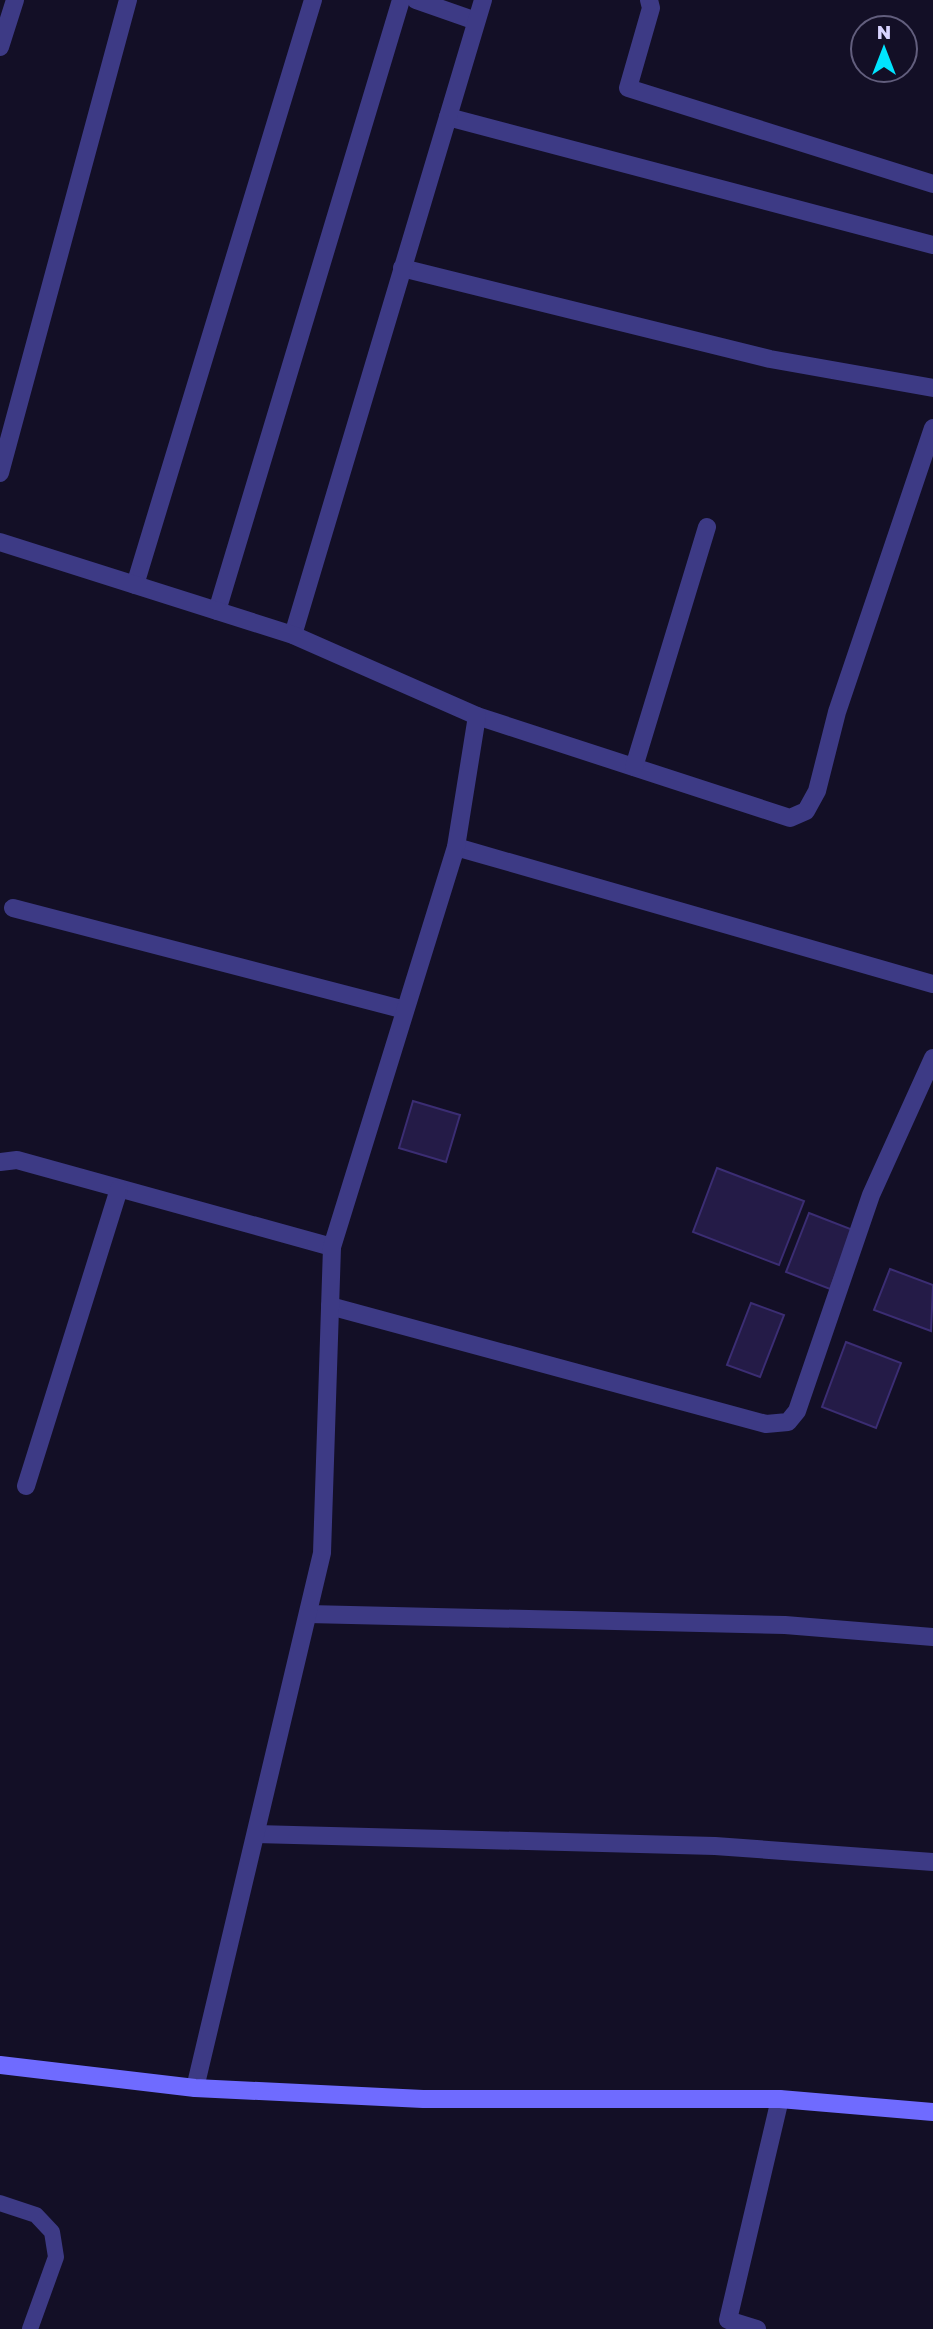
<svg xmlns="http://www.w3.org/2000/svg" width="933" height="2329" font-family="'Golos Text',sans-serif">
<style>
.building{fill:#241b47;stroke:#3b2d73;stroke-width:2}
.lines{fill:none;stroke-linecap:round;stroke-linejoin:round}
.service{stroke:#3d3a85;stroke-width:16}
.minor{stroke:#3d3a85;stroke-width:18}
.tertiary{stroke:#3d3a85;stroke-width:18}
.secondary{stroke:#6f6bff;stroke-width:18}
</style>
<rect width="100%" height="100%" fill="#130f26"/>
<!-- building -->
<g class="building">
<path d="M413 1101 460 1115 446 1162 399 1148Z"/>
<path d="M717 1168 804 1201 779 1265 693 1232Z"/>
<path d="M809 1213 853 1230 830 1289 786 1272Z"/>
<path d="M890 1269 933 1285 931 1331 874 1310Z"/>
<path d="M751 1303 784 1315 760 1377 727 1365Z"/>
<path d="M846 1342 901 1363 876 1428 822 1407Z"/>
</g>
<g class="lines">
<!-- service -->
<path class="service" d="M0 2203 36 2215 52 2232 56 2257 30 2329"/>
<!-- minor -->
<g class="minor">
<path d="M416 0 476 21"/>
<path d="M649 0 651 8 628 88 933 184"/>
<path d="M448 117 933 245"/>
<path d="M402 268 770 359 933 388"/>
<path d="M0 473 128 0"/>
<path d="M135 585 313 0"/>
<path d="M217 611 401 0"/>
<path d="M293 635 483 0"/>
<path d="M477 716 790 818 806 811 817 791 837 712 933 428"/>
<path d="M634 767 707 527"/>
<path d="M456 847 933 984"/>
<path d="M13 908 405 1010"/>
<path d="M0 1162 17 1160 332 1247"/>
<path d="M330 1306 766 1424 788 1422 797 1411 871 1195 933 1058"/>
<path d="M26 1486 119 1189"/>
<path d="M308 1614 785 1625 933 1637"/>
<path d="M256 1834 715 1846 933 1862"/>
<path d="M757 2329 728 2320 780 2099"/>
</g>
<!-- tertiary -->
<g class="tertiary">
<path d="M0 47 15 0"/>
<path d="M0 542 293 635 477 716 456 847 332 1247 322 1553 195 2088"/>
</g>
<!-- secondary -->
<path class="secondary" d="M0 2065 195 2088 423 2099H780L933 2112"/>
</g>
<!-- north arrow -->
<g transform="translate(884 49)"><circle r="33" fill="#130f26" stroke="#625e7d" stroke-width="2"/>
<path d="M0-5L12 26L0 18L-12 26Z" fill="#00e5ff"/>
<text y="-10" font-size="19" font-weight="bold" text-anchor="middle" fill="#d9d4ff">N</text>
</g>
</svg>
